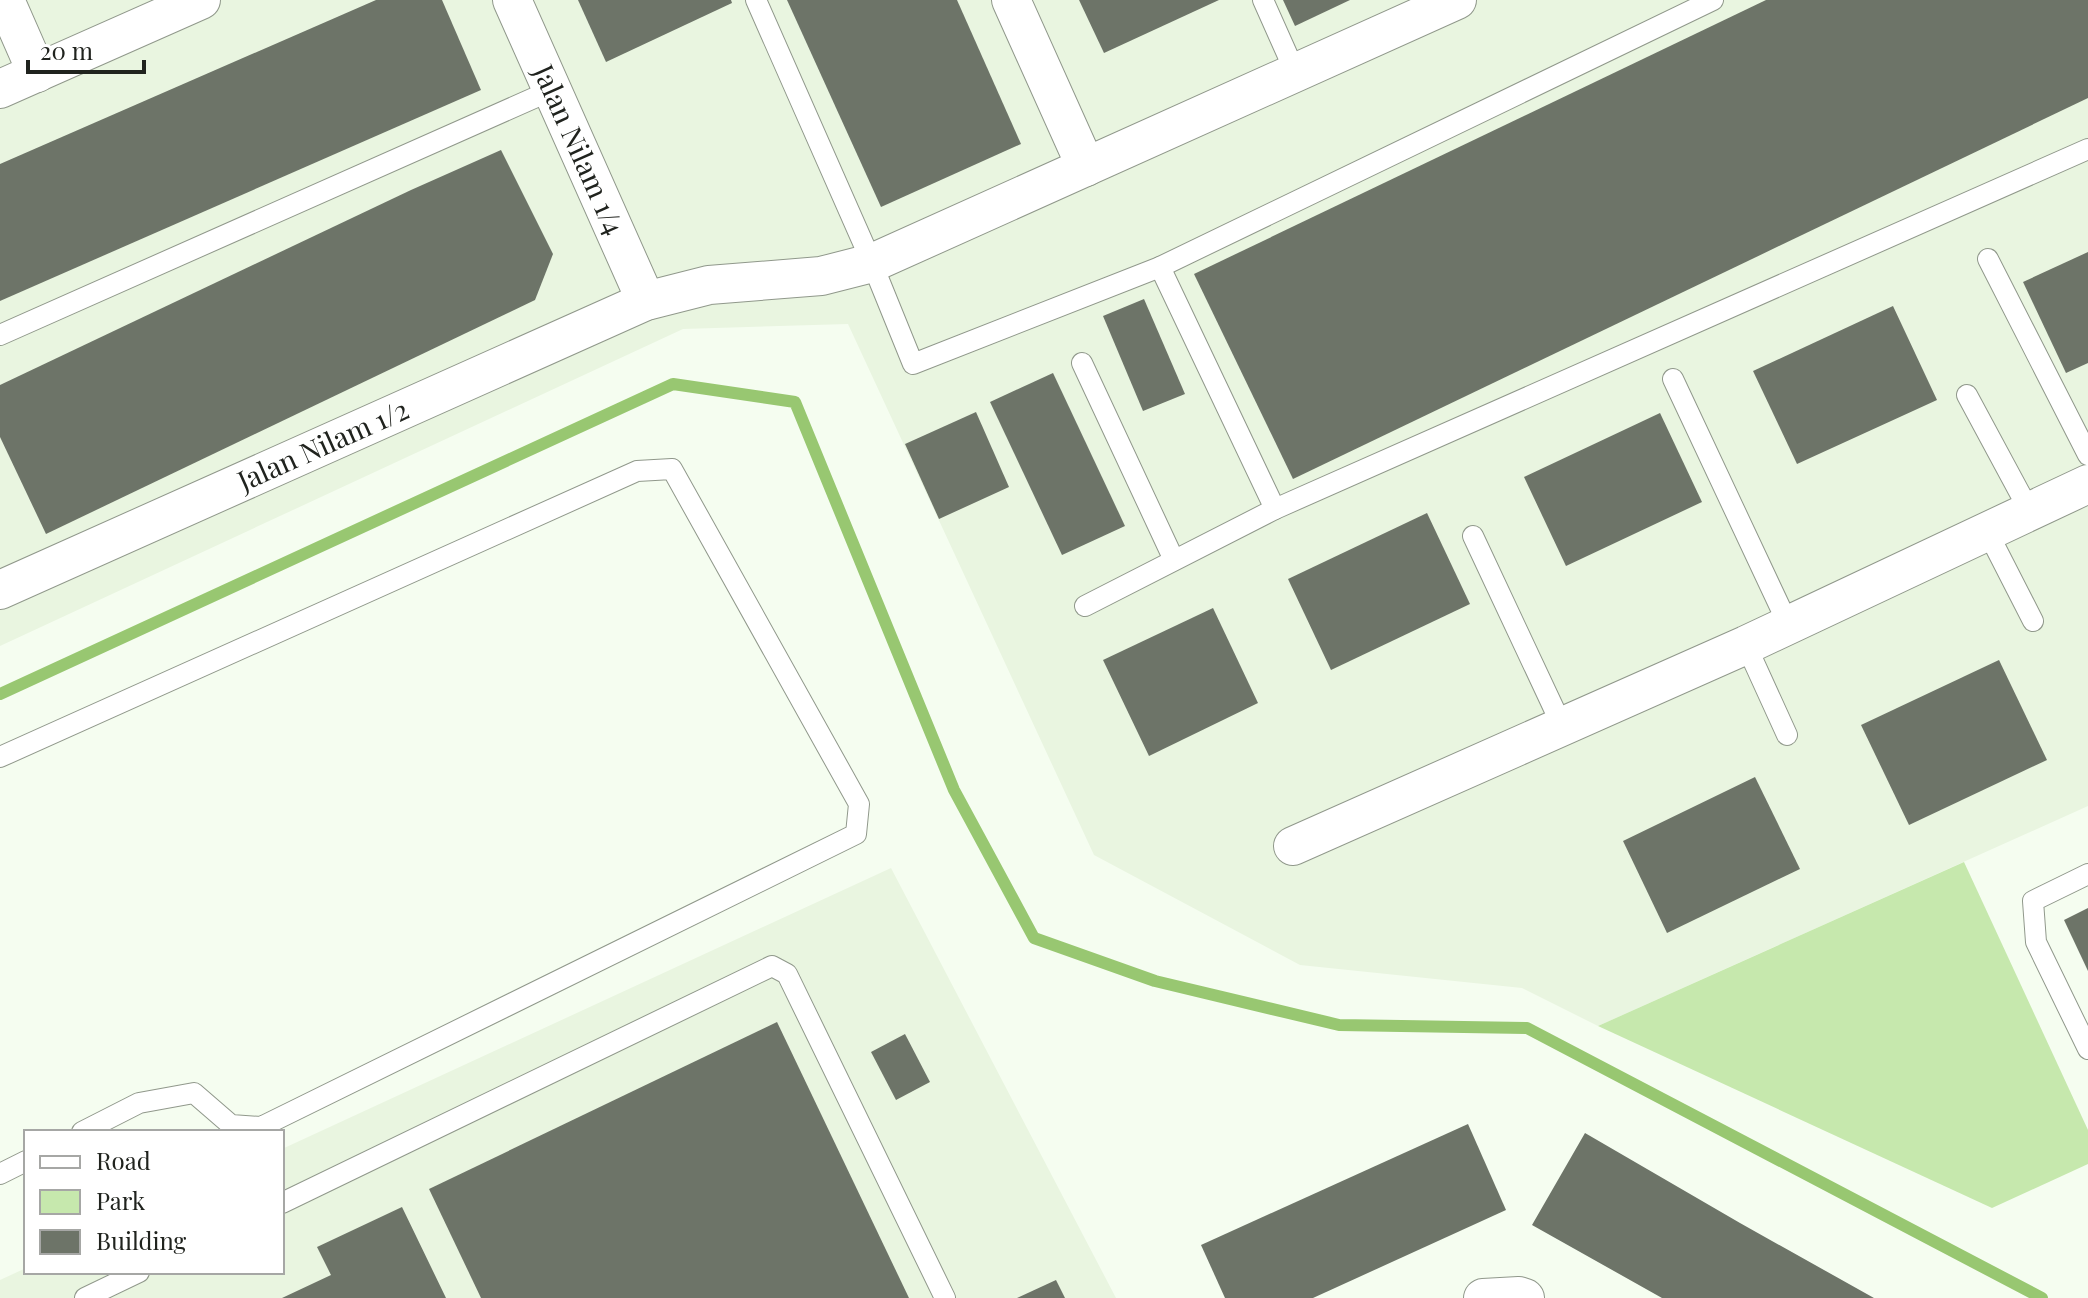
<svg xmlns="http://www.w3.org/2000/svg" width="2088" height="1298" font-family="'Playfair Display',serif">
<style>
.built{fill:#e9f5e0}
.green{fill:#c6e8ad}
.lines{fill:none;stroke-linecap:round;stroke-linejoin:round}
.stream{stroke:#98c771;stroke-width:12}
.building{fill:#6d7468}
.service-casing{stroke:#90988b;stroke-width:22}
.minor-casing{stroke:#90988b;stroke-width:40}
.service{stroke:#fff;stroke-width:20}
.minor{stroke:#fff;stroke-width:38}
.labels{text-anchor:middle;stroke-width:6;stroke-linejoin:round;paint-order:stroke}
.street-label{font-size:28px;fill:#20231e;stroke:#fff}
</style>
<rect width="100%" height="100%" fill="#f5fdf0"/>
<!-- built -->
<g class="built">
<path d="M0 0H2088V806L1598 1026 1522 988 1300 965 1094 855 848 324 683 329 0 646Z"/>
<path d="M891 868 1116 1298H0V1280L26 1268V1272H282V1149Z"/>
</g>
<!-- green -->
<path class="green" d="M1964 862 2088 1130V1164L1992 1208 1598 1026Z"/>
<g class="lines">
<!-- stream -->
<path class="stream" d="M0 694 673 384 795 402 954 790 1034 938 1155 981 1339 1025 1527 1028 2042 1298"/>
</g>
<!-- building -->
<g class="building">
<path d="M376 0H442L481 90 0 301V164Z"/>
<path d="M578 0H731L732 3 606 62Z"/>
<path d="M787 0H957L1021 144 881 207Z"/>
<path d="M1079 0H1219L1104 53Z"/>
<path d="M1283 0H1350L1295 26Z"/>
<path d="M1766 0H2088V98L1293 479 1194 274Z"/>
<path d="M501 150 553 254 535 300 46 534 0 437V385L411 190Z"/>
<path d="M2088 252V363L2066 373 2023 282Z"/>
<path d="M1144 299 1185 394 1143 411 1103 316Z"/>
<path d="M1893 306 1937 400 1797 464 1753 371Z"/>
<path d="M1053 373 1125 526 1062 555 990 402Z"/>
<path d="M976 412 1009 487 939 519 905 444Z"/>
<path d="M1660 413 1702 502 1566 566 1524 477Z"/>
<path d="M1427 513 1470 604 1331 670 1288 579Z"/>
<path d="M1213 608 1258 703 1149 756 1103 660Z"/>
<path d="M1999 660 2047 760 1909 825 1861 725Z"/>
<path d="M1755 777 1800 869 1667 933 1623 841Z"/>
<path d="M2088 908V971L2064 920Z"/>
<path d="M777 1022 909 1298H481L429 1189Z"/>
<path d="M905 1034 930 1082 896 1100 871 1052Z"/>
<path d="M1468 1124 1506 1210 1313 1298H1225L1201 1245Z"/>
<path d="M1585 1133 1740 1223 1874 1298H1662L1532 1225Z"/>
<path d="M402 1207 446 1298H282L331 1275 317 1247Z"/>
<path d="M1056 1280 1065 1298H1017Z"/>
</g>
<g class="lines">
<!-- service casing -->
<g class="service-casing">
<g id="service">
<path d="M756 0 872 263 913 364 1160 267"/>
<path d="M1263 0 1296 74"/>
<path d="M1988 259 2088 455"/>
<path d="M0 335 552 90"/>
<path d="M1082 363 1174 560"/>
<path d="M1673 379 1788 624"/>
<path d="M1967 395 2030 512"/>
<path d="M1275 509 1160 267 1713 0"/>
<path d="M1987 531 2033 621"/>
<path d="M1473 536 1563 728"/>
<path d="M1085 606 1275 509 2088 149"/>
<path d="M1746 645 1787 735"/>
<path d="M0 757 637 471 672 469 859 804 856 834 261 1127 231 1125 194 1093 139 1103 82 1132"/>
<path d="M2088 874 2033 901 2036 942 2088 1049"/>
<path d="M0 1174 26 1161"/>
<path d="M282 1203 772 966 787 974 945 1298"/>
<path d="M85 1298 139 1272"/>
</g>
</g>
<!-- minor casing -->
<g class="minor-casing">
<g id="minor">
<path d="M5 0 37 73"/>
<path id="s1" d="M512 0 646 301"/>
<path d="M1011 0 1086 167"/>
<path d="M0 89 201 0"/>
<path id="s2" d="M0 590 646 301 709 285 821 276 872 263 1457 0"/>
<path d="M1293 846 1746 645 2088 484"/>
<path d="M1483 1298 1519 1296 1525 1298"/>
</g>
</g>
<!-- service -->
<use href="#service" class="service"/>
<!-- minor -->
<use href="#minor" class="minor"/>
</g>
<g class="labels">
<!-- street labels -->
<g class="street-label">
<text dy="10" stroke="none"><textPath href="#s1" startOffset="164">Jalan Nilam 1/4</textPath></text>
<text dy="10" stroke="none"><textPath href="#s2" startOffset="354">Jalan Nilam 1/2</textPath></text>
</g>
</g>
<!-- legend -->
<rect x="24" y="1130" width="260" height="144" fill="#ffffff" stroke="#a6a7a5" stroke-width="2"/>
<rect x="40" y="1156" width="40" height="12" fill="#ffffff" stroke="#a6a7a5" stroke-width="2"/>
<text x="96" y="1170" font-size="24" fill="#20231e">Road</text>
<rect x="40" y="1190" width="40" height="24" fill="#c6e8ad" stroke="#a6a7a5" stroke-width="2"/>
<text x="96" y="1210" font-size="24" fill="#20231e">Park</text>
<rect x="40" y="1230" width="40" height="24" fill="#6d7468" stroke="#a6a7a5" stroke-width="2"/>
<text x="96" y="1250" font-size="24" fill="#20231e">Building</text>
<!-- scale -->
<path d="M28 60v12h116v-12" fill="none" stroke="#20231e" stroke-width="4"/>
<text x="40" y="60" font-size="24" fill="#20231e" stroke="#ffffff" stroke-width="6" paint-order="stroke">20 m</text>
</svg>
